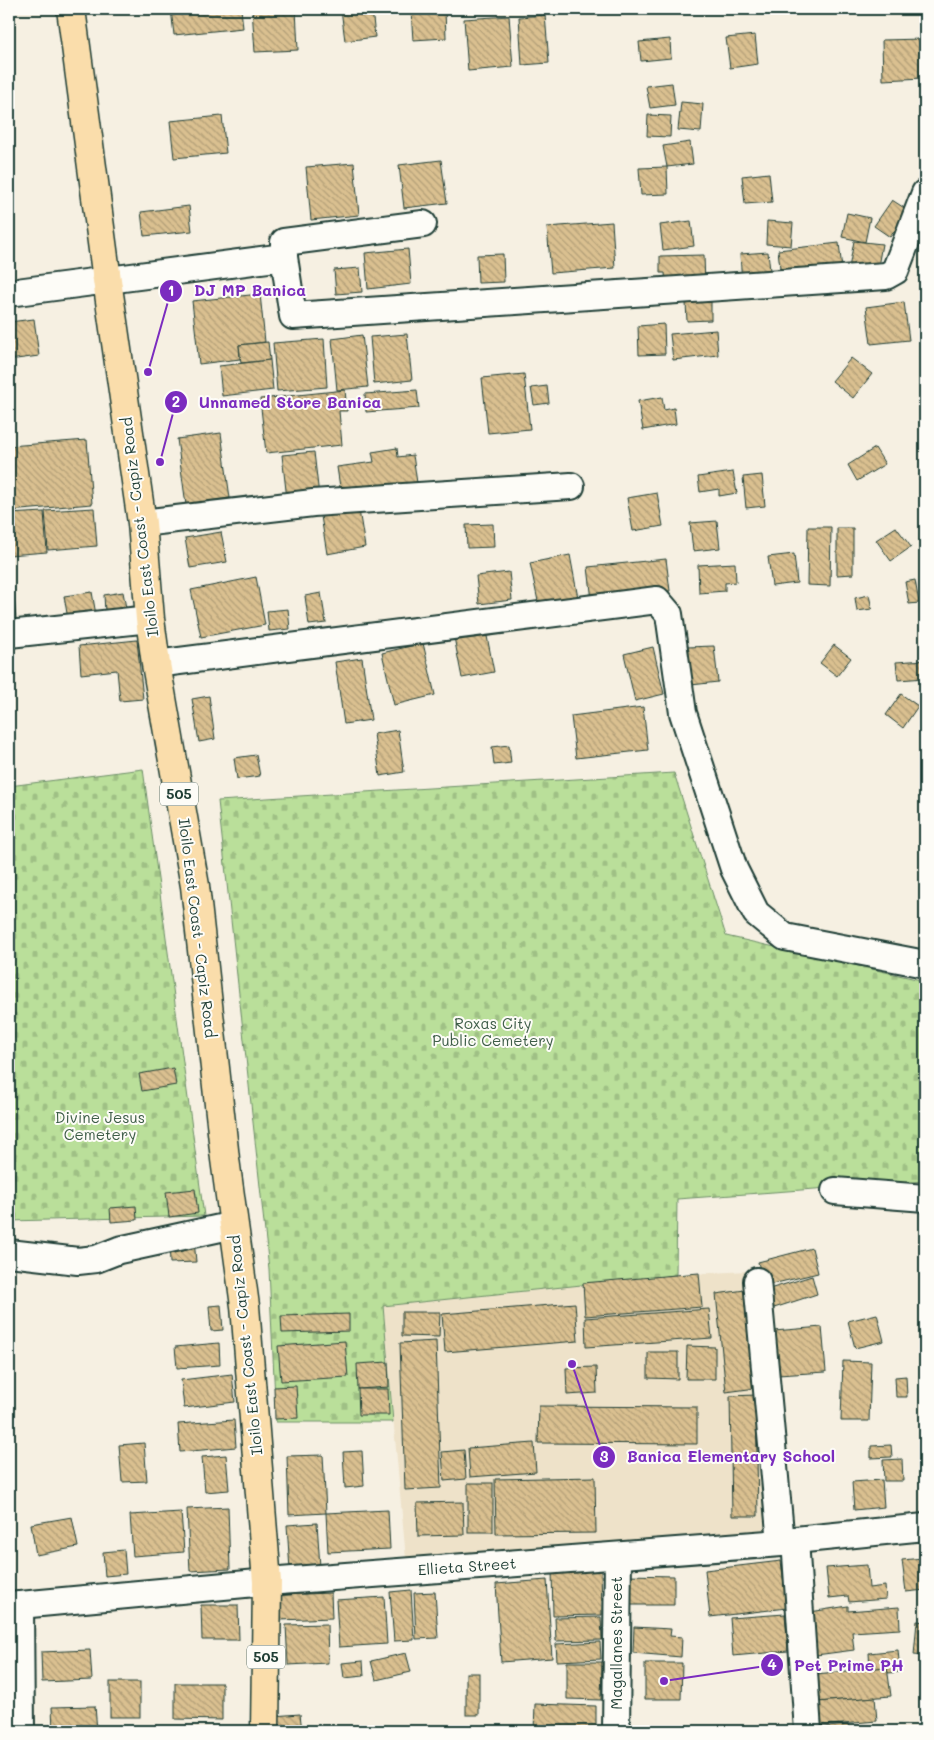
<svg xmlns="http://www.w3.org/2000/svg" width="934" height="1740" font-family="Mali,sans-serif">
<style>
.built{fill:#eee2c9}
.cemetery{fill:url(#cemetery-stones);stroke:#6c8e67}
.building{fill:url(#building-back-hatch);stroke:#1f3d34}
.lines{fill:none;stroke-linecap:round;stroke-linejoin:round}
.minor-casing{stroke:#1f3d34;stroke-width:30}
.major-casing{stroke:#1f3d34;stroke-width:31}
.minor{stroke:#fdfcf7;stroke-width:26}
.major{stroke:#faddab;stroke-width:28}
.labels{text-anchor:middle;stroke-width:4;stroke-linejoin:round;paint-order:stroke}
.shield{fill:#fdfcf7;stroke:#62766e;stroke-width:1}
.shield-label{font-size:14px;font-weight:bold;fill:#1f3d34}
.street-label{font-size:15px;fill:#1f3d34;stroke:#fdfcf7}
.park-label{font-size:15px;fill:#3e5d48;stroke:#fdfcf7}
.leader{fill:none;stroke:#7b2cbf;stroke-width:2}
.callout-dot{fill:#7b2cbf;stroke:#fdfcf7;stroke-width:2}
.mark-label{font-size:15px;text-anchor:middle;font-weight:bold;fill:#fff}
.callout-label{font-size:16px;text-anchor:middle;font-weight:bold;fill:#7b2cbf;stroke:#fdfcf7;stroke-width:4;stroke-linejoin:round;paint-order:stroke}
</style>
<defs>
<pattern id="cemetery-stones" width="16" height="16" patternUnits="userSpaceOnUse" patternTransform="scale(1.25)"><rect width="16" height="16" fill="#badf9a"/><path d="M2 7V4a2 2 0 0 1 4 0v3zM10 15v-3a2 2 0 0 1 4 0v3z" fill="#9fc085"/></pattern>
<pattern id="building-back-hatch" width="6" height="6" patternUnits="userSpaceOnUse" patternTransform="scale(1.25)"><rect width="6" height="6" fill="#dac090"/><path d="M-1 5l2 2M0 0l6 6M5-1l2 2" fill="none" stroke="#b09d76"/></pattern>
</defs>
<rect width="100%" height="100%" fill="#f6f0e2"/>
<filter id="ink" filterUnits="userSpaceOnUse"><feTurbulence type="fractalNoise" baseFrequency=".02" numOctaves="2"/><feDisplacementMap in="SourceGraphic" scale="10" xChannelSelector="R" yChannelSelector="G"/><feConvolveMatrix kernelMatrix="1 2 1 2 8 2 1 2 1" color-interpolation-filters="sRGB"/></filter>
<g filter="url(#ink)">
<!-- built -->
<path class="built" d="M747 1271 769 1530 406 1559 383 1306 676 1275Z"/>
<!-- cemetery -->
<g class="cemetery">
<path d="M143 769 204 1216 9 1221V786Z"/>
<path d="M674 773 726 936 925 981V1181L677 1199 676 1275 383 1306 393 1422H276L269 1269 218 801Z"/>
</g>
<!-- building -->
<g class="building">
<path d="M171 9H241L243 28 174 35Z"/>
<path d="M252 9H296L298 50 255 52Z"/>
<path d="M341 9H372L375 37 345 41Z"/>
<path d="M445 9 446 38 413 40 411 11Z"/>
<path d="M545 15 549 63 522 65 519 17Z"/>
<path d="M509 16 513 67 468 71 464 19Z"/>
<path d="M755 35 758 64 730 68 726 38Z"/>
<path d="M670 39 671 58 641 61 639 42Z"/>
<path d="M923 39 924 78 883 80 882 40Z"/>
<path d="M672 83 675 105 650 108 646 86Z"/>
<path d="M681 102 703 104 701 132 678 130Z"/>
<path d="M648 115 671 116 670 137 647 136Z"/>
<path d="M222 116 226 153 174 158 170 121Z"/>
<path d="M690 142 693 164 667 167 663 146Z"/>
<path d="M9 160 13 184 9 185Z"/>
<path d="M441 160 447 203 404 208 399 165Z"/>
<path d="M354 163 359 215 311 220 306 167Z"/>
<path d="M667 167 668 194 641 195 639 168Z"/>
<path d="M769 173 772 202 745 204 742 176Z"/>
<path d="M892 200 909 211 890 237 874 226Z"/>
<path d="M189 206 192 231 144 236 141 212Z"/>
<path d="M847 213 870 218 865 242 842 237Z"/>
<path d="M691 221 694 246 663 250 660 225Z"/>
<path d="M767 221 793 223 791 246 766 244Z"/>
<path d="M612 222 615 268 551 273 547 227Z"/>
<path d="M854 241 882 244 877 272 849 268Z"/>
<path d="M839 243 842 269 781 277 778 250Z"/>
<path d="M408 249 411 284 368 289 365 253Z"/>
<path d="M768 252 771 280 742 283 740 254Z"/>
<path d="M503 254 504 282 478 283 477 255Z"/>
<path d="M704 255 705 286 666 288 665 273H660V256Z"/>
<path d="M360 268 362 292 336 294 334 270Z"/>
<path d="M260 294 265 342 239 345 240 359 199 364 192 301Z"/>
<path d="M711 302V320L687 321 686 303Z"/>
<path d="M904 302 909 340 871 344 866 307Z"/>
<path d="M34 319 39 356 9 360V322Z"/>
<path d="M664 324 665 354 639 355 638 326Z"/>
<path d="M716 330 718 355 673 360 670 334Z"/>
<path d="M407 334 412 380 374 384 370 337Z"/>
<path d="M362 335 368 387 337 390 332 339Z"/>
<path d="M324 339 327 387 277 391 273 343Z"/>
<path d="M268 342 270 360 241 363 239 345Z"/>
<path d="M851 358 872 374 853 398 832 381Z"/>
<path d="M270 360 273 390 222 396 219 366Z"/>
<path d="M524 374 530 429 488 433 482 378Z"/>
<path d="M547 386 549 403 534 405 531 388Z"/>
<path d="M345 390 347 411H339L342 445 266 453 260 399Z"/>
<path d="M417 390 419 408 366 412 365 394Z"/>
<path d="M662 397 664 410 674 408 676 424 643 430 638 401Z"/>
<path d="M221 433 230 498 186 505 177 439Z"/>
<path d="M87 440 92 504 9 511V446Z"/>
<path d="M397 448 398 457 413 455 417 483 341 494 337 467 374 462 372 452Z"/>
<path d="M875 448 885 464 857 481 848 465Z"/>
<path d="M314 452 319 496 287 499 282 455Z"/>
<path d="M733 472 737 493 719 496V489L700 492 698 477Z"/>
<path d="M762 475 765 506 746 508 743 477Z"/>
<path d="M657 493 663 526 633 531 627 498Z"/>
<path d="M94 508 97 546 48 550 45 511Z"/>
<path d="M359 510 365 547 327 554 321 516Z"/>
<path d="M44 512 47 552 9 555V514Z"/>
<path d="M717 521 720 548 693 551 690 523Z"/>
<path d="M493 524 494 547 467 548 466 525Z"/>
<path d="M808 527H831L830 586 807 585Z"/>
<path d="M896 527 911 547 891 561 876 540Z"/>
<path d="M837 528H853V574L837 575Z"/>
<path d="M221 532 227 562 190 568 185 538Z"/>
<path d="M794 554 797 583 772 586 768 557Z"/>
<path d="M570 555 578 598 539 606 530 563Z"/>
<path d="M666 559 670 591 592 600 588 567Z"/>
<path d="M735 563 736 582 725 583V591L699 593 698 565Z"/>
<path d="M509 572 512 600 479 604 476 576Z"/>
<path d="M256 577 265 625 201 637 191 590Z"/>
<path d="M915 580 919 603 909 604 905 582Z"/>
<path d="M9 587H13L16 619H9Z"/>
<path d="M92 592 96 615 68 619 64 596Z"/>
<path d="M123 592 126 608 105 612 104 595Z"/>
<path d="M321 593 326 623 309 625 305 596Z"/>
<path d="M869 595 872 609 857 611 855 598Z"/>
<path d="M288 609 290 629 269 631 267 611Z"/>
<path d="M485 626 494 672 462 678 453 632Z"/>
<path d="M137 640 143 699 120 701 117 670 81 674 79 646Z"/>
<path d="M423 643 435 695 394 705 382 653Z"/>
<path d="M834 645 851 658 837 676 820 663Z"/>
<path d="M714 646 718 682 691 685 687 647Z"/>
<path d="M653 647 664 694 635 701 624 654Z"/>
<path d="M362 658 371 720 344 724 335 662Z"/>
<path d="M925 660V678L898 680 896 662Z"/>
<path d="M901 694 918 706 903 728 886 715Z"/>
<path d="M209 696 215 739 199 742 192 699Z"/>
<path d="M643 707 648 750 576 758 571 716Z"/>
<path d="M398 730 404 772 380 776 374 734Z"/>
<path d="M509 745 511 763 494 765 492 747Z"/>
<path d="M256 755 260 776 237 779 234 758Z"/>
<path d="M173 1068 176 1085 142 1091 139 1074Z"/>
<path d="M195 1189 198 1213 169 1217 166 1192Z"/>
<path d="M136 1206 137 1220 111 1222 110 1208Z"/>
<path d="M194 1239 196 1262 170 1263 169 1241Z"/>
<path d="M812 1248 818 1273 764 1286 758 1262Z"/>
<path d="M699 1273 702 1307 585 1316 583 1283Z"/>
<path d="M812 1276 817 1294 771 1309 766 1290Z"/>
<path d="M745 1290 756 1388 726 1392 716 1294Z"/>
<path d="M575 1303 578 1341 445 1352 442 1314Z"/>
<path d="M221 1305 223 1330 211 1331 209 1306Z"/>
<path d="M709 1309 712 1338 586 1347 585 1318Z"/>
<path d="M402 1312H440L439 1337 402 1336Z"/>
<path d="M349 1314V1331L282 1333 281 1316Z"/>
<path d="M877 1314 884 1341 855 1348 848 1321Z"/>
<path d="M822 1327 826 1372 778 1375 774 1331Z"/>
<path d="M345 1341 348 1377 281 1381 278 1346Z"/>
<path d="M436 1341 441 1488 405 1490 400 1343Z"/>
<path d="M219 1343 220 1365 177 1368 175 1347Z"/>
<path d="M687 1346 715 1347V1379H686Z"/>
<path d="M648 1352H678V1379L648 1378Z"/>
<path d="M843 1361 871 1362 869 1421H841Z"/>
<path d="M388 1362 389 1387 358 1389 357 1364Z"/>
<path d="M596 1367 597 1393 567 1395 566 1368Z"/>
<path d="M232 1374 235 1402 184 1408 181 1380Z"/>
<path d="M906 1376 907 1397H896L895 1377Z"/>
<path d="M296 1386 298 1418 275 1419 274 1387Z"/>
<path d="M358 1389H388L389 1415H359Z"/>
<path d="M756 1395 758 1516H732L730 1396Z"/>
<path d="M539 1406 697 1407V1444L538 1443Z"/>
<path d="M234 1420 236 1447 180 1452 178 1424Z"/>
<path d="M144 1443 147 1481 122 1482 119 1445Z"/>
<path d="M534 1443 536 1472 470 1477 468 1448Z"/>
<path d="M891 1445 892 1457 871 1458V1446Z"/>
<path d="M464 1450 466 1479 444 1481 442 1452Z"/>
<path d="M362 1451 364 1486 345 1488 343 1452Z"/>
<path d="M226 1455 229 1490 205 1492 202 1457Z"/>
<path d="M323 1455 326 1513 289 1515 287 1456Z"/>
<path d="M902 1459 903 1481H884L883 1460Z"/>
<path d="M595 1477 596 1533 496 1534 495 1479Z"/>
<path d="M882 1480 884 1507 854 1510 852 1482Z"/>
<rect x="468" y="1483" width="25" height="49"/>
<path d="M463 1502 464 1535 418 1536 417 1503Z"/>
<path d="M228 1507 230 1569 190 1571 187 1509Z"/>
<path d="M388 1510 390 1549 328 1552 326 1513Z"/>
<path d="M181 1512 184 1552 133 1556 130 1515Z"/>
<path d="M72 1517 78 1547 36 1555 31 1524Z"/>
<path d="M317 1523 320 1567 290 1570 287 1525Z"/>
<path d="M124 1550 126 1574 105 1576 103 1552Z"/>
<path d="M923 1558 925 1590 906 1592 902 1560Z"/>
<path d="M781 1561 787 1608 710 1617 705 1570Z"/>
<path d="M867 1565 869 1588 885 1586 886 1599 849 1602 848 1596 829 1598 826 1568Z"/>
<path d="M601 1568 602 1615 553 1616 552 1569Z"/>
<path d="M627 1575 674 1576V1605H627Z"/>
<path d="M547 1580 552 1658 501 1662 496 1584Z"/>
<path d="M411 1590 414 1640 394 1641 390 1592Z"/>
<path d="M435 1592 438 1638 416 1639 414 1593Z"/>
<path d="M331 1593 332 1618 280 1620 279 1595Z"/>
<path d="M384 1597 387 1644 339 1647 336 1600Z"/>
<path d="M201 1605H238L239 1640H202Z"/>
<path d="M848 1606V1611L899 1607 900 1629 852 1632 854 1650 816 1655 810 1612Z"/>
<path d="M785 1614 788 1651 733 1656 730 1618Z"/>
<path d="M601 1617 602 1640 556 1641 555 1618Z"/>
<path d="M917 1621 925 1622V1656L914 1655Z"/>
<path d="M327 1624 328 1663 288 1665 286 1625Z"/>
<path d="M634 1627 671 1629 670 1636 682 1637 681 1657 633 1653Z"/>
<path d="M600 1642 601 1659 557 1661 556 1644Z"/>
<path d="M90 1650 92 1680 42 1682 41 1652Z"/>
<path d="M898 1650 900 1672 888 1673 887 1667 870 1669 869 1653Z"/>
<path d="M406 1653 411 1672 376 1680 371 1661Z"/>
<path d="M363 1661 364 1676 344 1678 342 1663Z"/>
<path d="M567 1662H602L601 1700 567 1699Z"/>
<path d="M645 1663H682L681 1699H645Z"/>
<rect x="921" y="1666" width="4" height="28"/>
<path d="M887 1667 891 1696 818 1702 816 1674Z"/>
<rect x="466" y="1673" width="13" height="42"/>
<rect x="110" y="1682" width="30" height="35"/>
<path d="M175 1683H222V1720L175 1719Z"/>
<path d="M875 1697 877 1721 820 1726 818 1702Z"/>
<path d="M535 1704 596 1706V1731H534Z"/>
<path d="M95 1706 97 1731H53L52 1707Z"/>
<path d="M300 1714 302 1731H275L273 1716Z"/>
<path d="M848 1725 849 1731H818V1728Z"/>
<rect x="424" y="1728" width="44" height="3"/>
</g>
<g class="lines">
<!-- minor casing -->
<g class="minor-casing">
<g id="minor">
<path d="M423 224 284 242V257L293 316 886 276 895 271 925 193"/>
<path d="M9 293 284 257"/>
<path d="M142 523 313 503 571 486"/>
<path d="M9 634 150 619"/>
<path d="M156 664 657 600 669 614 683 713 734 869 756 913 785 937 925 964"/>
<path d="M835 1191 925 1198"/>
<path d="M9 1253 78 1261 96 1259 119 1250 234 1225"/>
<path d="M757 1281 781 1543"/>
<path d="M795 1540 808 1731"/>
<path d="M20 1605 21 1731"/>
<path d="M9 1606 267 1582 781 1543 795 1540 925 1527"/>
<path d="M616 1731 618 1556"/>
</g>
</g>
<!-- major casing -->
<g class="major-casing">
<path id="major" d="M71 9 107 280 142 523 150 619 156 664 195 886 225 1159 245 1306 267 1582 265 1731"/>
</g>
<!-- minor -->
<use href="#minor" class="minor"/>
<!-- major -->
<use href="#major" class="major"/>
</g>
</g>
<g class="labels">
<!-- shield labels -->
<g class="shield">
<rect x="160" y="782.5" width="38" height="23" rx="4"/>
<rect x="247" y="1645.5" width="38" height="23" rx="4"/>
</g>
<g class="shield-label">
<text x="179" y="799">505</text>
<text x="266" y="1662">505</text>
</g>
<!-- street labels -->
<g class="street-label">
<text transform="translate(140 527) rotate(-97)" y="5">Iloilo East Coast - Capiz Road</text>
<text transform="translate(197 928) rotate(83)" y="5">Iloilo East Coast - Capiz Road</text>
<text transform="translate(246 1345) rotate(-96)" y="5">Iloilo East Coast - Capiz Road</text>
<text transform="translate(467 1567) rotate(-4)" y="5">Ellieta Street</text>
<text transform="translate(617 1643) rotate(-90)" y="5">Magallanes Street</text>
</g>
<!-- park labels -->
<g class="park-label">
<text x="493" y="1029">Roxas City<tspan x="493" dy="17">Public Cemetery</tspan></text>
<text x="100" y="1123">Divine Jesus<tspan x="100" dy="17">Cemetery</tspan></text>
</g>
</g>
<!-- callouts -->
<path class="leader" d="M148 372L171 291M160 462L176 402M572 1364L604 1457M664 1681L772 1665"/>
<g class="callout-dot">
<circle cx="148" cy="372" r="5"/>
<circle cx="160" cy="462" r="5"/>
<circle cx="572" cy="1364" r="5"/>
<circle cx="664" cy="1681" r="5"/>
<circle cx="171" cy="291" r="12"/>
<circle cx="176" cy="402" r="12"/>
<circle cx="604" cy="1457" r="12"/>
<circle cx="772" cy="1665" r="12"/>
</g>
<g class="mark-label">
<text x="171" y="296">1</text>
<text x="176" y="407">2</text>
<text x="604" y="1462">3</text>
<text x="772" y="1670">4</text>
</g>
<g class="callout-label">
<text x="250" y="296">DJ MP Banica</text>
<text x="290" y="408">Unnamed Store Banica</text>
<text x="731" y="1462">Banica Elementary School</text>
<text x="849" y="1671">Pet Prime PH</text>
</g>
<!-- margin -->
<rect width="934" height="1740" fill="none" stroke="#fdfcf7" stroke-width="30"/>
<rect x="15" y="15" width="904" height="1710" fill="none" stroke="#1f3d34" stroke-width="2" filter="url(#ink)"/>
</svg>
